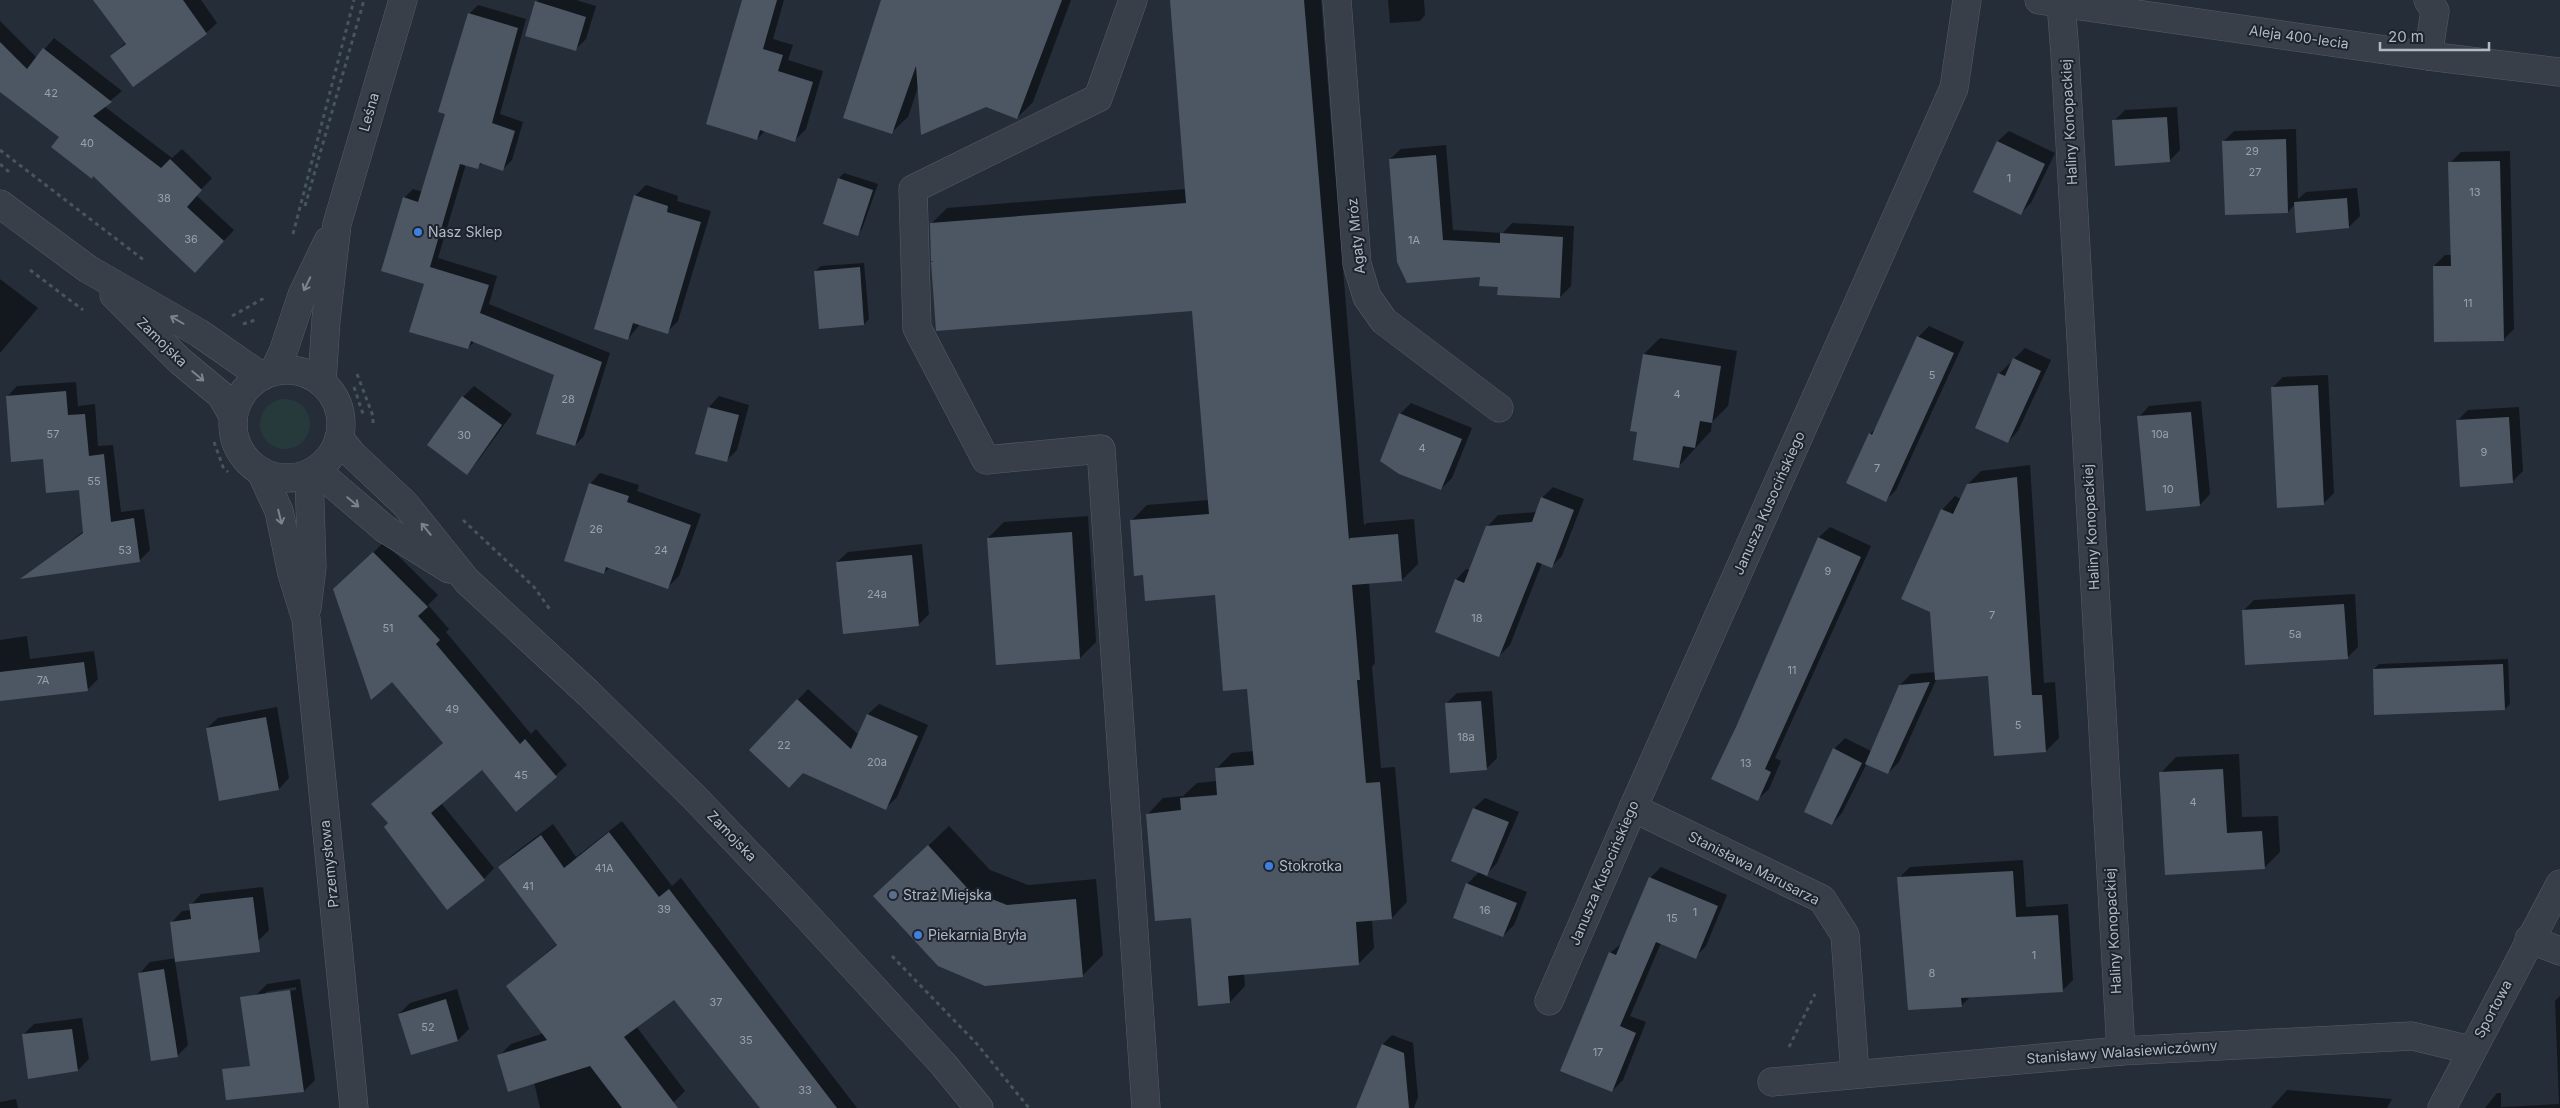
<svg xmlns="http://www.w3.org/2000/svg" width="2560" height="1108" font-family="Inter,sans-serif">
<style>
.green{fill:#273a3b}
.shadow{fill:#0007;fill-rule:evenodd}
.building{fill:#4d5764}
.lines{fill:none;stroke-linecap:round;stroke-linejoin:round}
.minor-casing{stroke:#565d67;stroke-width:29}
.path{stroke:#465759;stroke-width:3;stroke-dasharray:4 4;stroke-linecap:butt}
.minor{stroke:#383f49;stroke-width:28}
.oneway{stroke:#7c838d}
.shop-dot{fill:#3f7fe0;stroke:#1d242e;stroke-width:2}
.service-dot{fill:#5c6f8a;stroke:#1d242e;stroke-width:2}
.labels{text-anchor:middle;stroke-width:4;stroke-linejoin:round;paint-order:stroke}
.number-label{font-size:11px;fill:#9aa1ad}
.street-label{font-size:14px;fill:#b3bac5;stroke:#1d242e}
.poi-label{font-size:14px;fill:#b3bac5;stroke:#1d242e;text-anchor:start}
</style>
<rect width="100%" height="100%" fill="#252d39"/>
<!-- green -->
<circle class="green" cx="285" cy="424" r="25"/>
<!-- shadow -->
<g class="shadow">
<path d="M94 0H201L217 23 206 33 133 85 112 56 126 42Z"/>
<path d="M538 0H576L596 6 586 39 575 50 536 2Z"/>
<path d="M743 0H784L773 39 793 45 788 60 823 71 806 129 795 140 765 131 757 139Z"/>
<path d="M883 0H1071L1033 102 1017 118 986 105 918 87 908 117 892 132Z"/>
<path d="M1171 0H1321L1364 525 1367 523 1414 519 1418 564 1402 580 1369 582 1375 663 1372 667 1381 768 1395 767 1407 902 1392 918 1372 920 1374 948 1359 963 1244 973 1245 986 1230 1002 1148 814 1163 798 1183 796 1197 783 1217 781 1216 769 1232 753 1254 751 1248 688 1216 594 1144 574 1131 521 1147 505 1209 500 1193 310 932 263 934 260 931 224 947 208 1186 189Z"/>
<path d="M1388 0H1424L1425 15 1420 21 1390 23Z"/>
<path d="M478 5 526 19 500 114 523 122 512 160 503 169 482 163 478 167 466 164 438 258 497 276 489 304 610 353 584 436 575 445 556 375 475 341 468 348 425 283 404 198 413 189 423 192 447 113 469 14Z"/>
<path d="M0 21 37 58 54 38 122 91 104 106 172 158 182 149 212 178 196 195 234 230 206 260 60 137 0 90Z"/>
<path d="M2177 107 2180 150 2169 161 2114 121 2125 110Z"/>
<path d="M2296 129 2298 199 2306 192 2357 188 2360 216 2349 227 2295 204 2288 212 2223 142 2234 131Z"/>
<path d="M2009 131 2055 153 2031 203 2021 213 1975 191 1998 141Z"/>
<path d="M1446 145 1453 230 1503 233 1512 223 1574 226 1571 286 1560 297 1499 285 1481 276 1398 262 1390 159 1401 149Z"/>
<path d="M2510 151 2514 329 2503 340 2434 266 2445 255H2452L2450 163 2461 152Z"/>
<path d="M844 173 878 184 862 229 857 235 839 178Z"/>
<path d="M646 185 678 196 677 201 711 211 678 321 667 332 640 324 628 339 635 196Z"/>
<path d="M864 263 869 319 864 324 815 271 821 266Z"/>
<path d="M0 279 38 308 0 353Z"/>
<path d="M1929 326 1964 342 1896 490 1886 500 1870 434 1878 426 1918 337Z"/>
<path d="M1660 338 1737 351 1728 406 1712 422 1711 431 1679 466 1644 354Z"/>
<path d="M2025 348 2051 360 2018 431 2008 442 1977 428 2000 373Z"/>
<path d="M2328 375 2334 493 2323 504 2272 388 2283 377Z"/>
<path d="M76 382 78 406 95 404 98 446 113 445 121 512 144 509 150 550 139 561 24 577 84 531 80 488 44 458 7 397 17 386Z"/>
<path d="M474 386 512 414 477 462 466 473 463 397Z"/>
<path d="M719 396 749 405 737 450 726 461 709 407Z"/>
<path d="M2201 401 2210 494 2200 505 2139 417 2149 406Z"/>
<path d="M1411 403 1472 428 1452 478 1441 489 1400 414Z"/>
<path d="M2519 407 2523 471 2512 482 2457 421 2468 410Z"/>
<path d="M2030 465 2044 683 2055 682 2059 738 2046 751 1990 675 1937 678 1899 762 1888 773 1867 763 1842 813 1832 824 1834 749 1845 738 1871 751 1900 685 1911 674 1936 672 1942 510 1955 496 1961 499 1968 484 1981 471Z"/>
<path d="M600 473 639 485 637 491 701 514 679 576 668 587 610 567 604 573 590 484Z"/>
<path d="M1553 487 1584 499 1562 556 1552 566 1542 563 1510 645 1499 656 1456 580 1466 569 1470 570 1487 527 1498 515 1537 512 1542 498Z"/>
<path d="M1088 516 1096 642 1080 658 988 538 1004 522Z"/>
<path d="M1830 527 1871 546 1775 758 1781 761 1769 789 1758 799 1737 727 1819 537Z"/>
<path d="M384 542 438 595 428 605 449 629 446 632 531 734 536 729 567 765 517 810 482 769 441 803 494 868 484 879 389 823 373 804 444 742 346 579Z"/>
<path d="M922 544 929 614 918 625 837 562 848 552Z"/>
<path d="M2355 594 2358 647 2348 657 2243 611 2254 600Z"/>
<path d="M27 636 30 659 94 651 98 679 87 690 0 700V640Z"/>
<path d="M2508 659 2510 704 2505 709 2374 669 2379 664Z"/>
<path d="M808 689 859 735 868 714 879 704 928 725 897 797 886 808 751 750Z"/>
<path d="M1492 691 1497 758 1486 769 1446 704 1457 693Z"/>
<path d="M277 707 289 778 279 789 207 728 218 718Z"/>
<path d="M2239 754 2242 817 2278 816 2280 852 2264 868 2161 773 2176 757Z"/>
<path d="M1485 798 1519 812 1497 863 1485 876 1527 892 1514 925 1503 936 1467 884 1480 871 1474 808Z"/>
<path d="M622 821 672 886 681 878 857 1108H761L674 998 636 1026 685 1091 673 1103 666 1108H540L534 1082 499 1056 511 1044 544 1033 507 986 557 944 500 867 512 855 553 824 576 857Z"/>
<path d="M949 826 990 870 1028 885 1096 879 1103 955 1082 976 875 896Z"/>
<path d="M2023 860 2026 907 2068 904 2073 980 2062 991 1971 996 1961 1006 1899 878 1910 867Z"/>
<path d="M1661 867 1727 895 1706 946 1695 957 1661 943 1630 1016 1646 1022 1623 1080 1612 1091 1610 953 1622 943 1650 878Z"/>
<path d="M263 887 269 930 258 941 204 957 175 961 188 1045 177 1056 140 973 150 962 176 958 172 922 182 911 191 910V905L201 894Z"/>
<path d="M300 979 315 1080 304 1091 256 995 267 984ZM296 987V990L266 994V992Z"/>
<path d="M457 989 469 1029 458 1040 411 1054 399 1014 410 1003Z"/>
<path d="M2560 996V1108H2485L2497 1093H2501V1107L2559 1104 2555 1001Z"/>
<path d="M82 1018 89 1059 78 1070 29 1078 23 1035 34 1024Z"/>
<path d="M1392 1035 1413 1043 1418 1097 1414 1108H1357L1383 1044Z"/>
<path d="M2287 1090 2392 1099 2387 1108H2271Z"/>
<path d="M16 1099 18 1108H0V1102Z"/>
</g>
<!-- building -->
<g class="building">
<path d="M93 0H183L207 34 133 87 110 56 126 44Z"/>
<path d="M742 0H777L763 49 783 55 778 71 813 82 795 142 760 130 757 140 706 124Z"/>
<path d="M881 0H1062L1017 119 986 107 921 135 916 66 892 134 843 118Z"/>
<path d="M1170 0H1304L1349 540 1350 538 1398 534 1402 581 1352 585 1360 680H1357L1366 783 1380 782 1392 919 1356 922 1359 965 1228 976 1230 1003 1198 1006 1191 918 1155 921 1146 814 1181 810 1180 798 1217 795 1215 768 1254 765 1247 689 1223 691 1215 595 1145 601 1143 575 1134 576 1130 520 1209 514 1192 311 936 331 931 262H934L931 261 930 223 1186 203Z"/>
<path d="M535 1 586 17 576 51 525 36Z"/>
<path d="M468 13 518 28 492 123 515 131 503 171 480 163 478 169 460 164 430 267 489 285 480 313 602 362 575 446 536 434 554 375 471 341 468 349 409 332 424 284 381 271 403 197 418 202 445 114 438 112Z"/>
<path d="M0 42 27 69 43 48 112 102 93 116 161 168 170 159 202 190 187 207 224 241 195 273 93 176 92 179 51 147 59 137 0 92Z"/>
<path d="M2167 117 2170 162 2115 166 2112 120Z"/>
<path d="M2286 139 2288 213 2225 215 2222 141Z"/>
<path d="M1997 141 2045 164 2021 215 1973 192Z"/>
<path d="M1436 155 1443 240 1500 243V233L1563 237 1560 298 1497 295 1498 287 1479 286 1480 277 1407 283 1397 262 1389 159Z"/>
<path d="M2500 161 2504 341 2434 342 2433 266H2451L2448 162Z"/>
<path d="M838 178 873 190 858 236 823 224Z"/>
<path d="M634 195 668 206 667 212 701 222 668 334 633 323 628 340 594 329Z"/>
<path d="M2347 198 2349 228 2296 233 2294 202Z"/>
<path d="M860 267 864 325 819 329 814 271Z"/>
<path d="M1917 336 1954 353 1886 502 1846 483 1869 433 1872 435Z"/>
<path d="M1643 354 1721 366 1712 423 1700 421 1695 448 1683 446 1679 468 1633 460 1637 432 1630 431Z"/>
<path d="M2013 358 2041 371 2008 443 1975 428 1998 373 2005 376Z"/>
<path d="M2318 385 2324 505 2277 508 2271 387Z"/>
<path d="M66 391 68 415 85 414 89 456 104 454 111 522 134 518 140 562 20 579 83 533 79 490 46 493 43 459 11 462 6 396Z"/>
<path d="M462 396 502 425 467 475 427 445Z"/>
<path d="M708 407 739 415 727 462 695 454Z"/>
<path d="M2191 412 2200 506 2146 511 2137 416Z"/>
<path d="M1399 413 1462 439 1441 490 1399 474 1380 461Z"/>
<path d="M2509 417 2513 483 2460 487 2456 420Z"/>
<path d="M2017 477 2032 695H2042L2046 752 1994 756 1988 676 1935 680 1930 612 1901 599 1941 509 1953 514 1967 484Z"/>
<path d="M589 483 629 496 627 502 691 525 668 589 606 567 604 574 564 561Z"/>
<path d="M1541 497 1574 510 1552 568 1537 562 1499 657 1435 632 1455 579 1464 583 1486 526 1532 522Z"/>
<path d="M1072 532 1080 659 996 665 987 538Z"/>
<path d="M1818 537 1861 557 1765 769 1771 772 1758 801 1711 779 1736 727Z"/>
<path d="M373 552 428 607 418 616 440 640 436 644 520 744 525 739 557 777 516 812 482 770 431 813 485 880 447 910 384 827 388 823 371 804 443 743 392 682 371 700 333 589Z"/>
<path d="M912 555 919 626 843 634 836 562Z"/>
<path d="M2344 604 2348 659 2245 665 2242 610Z"/>
<path d="M84 662 88 691 0 701V672Z"/>
<path d="M2503 664 2505 710 2374 715 2373 669Z"/>
<path d="M1930 682 1888 774 1865 764 1899 685Z"/>
<path d="M797 699 851 749 867 714 918 736 886 810 803 773 789 788 749 750Z"/>
<path d="M1481 701 1487 770 1450 773 1445 703Z"/>
<path d="M266 717 279 790 219 801 206 728Z"/>
<path d="M1833 748 1862 763 1832 825 1804 812Z"/>
<path d="M2223 769 2227 833 2262 831 2265 869 2165 875 2159 772Z"/>
<path d="M1473 808 1509 822 1487 876 1451 861Z"/>
<path d="M609 832 659 897 669 889 837 1108H760L674 1000 624 1037 678 1108H622L590 1066 508 1092 497 1055 547 1040 506 986 557 945 498 867 541 835 564 868Z"/>
<path d="M928 845 969 890 1007 905 1076 899 1083 977 985 986 938 966 873 896Z"/>
<path d="M2013 871 2016 917 2058 915 2063 992 1961 998 1962 1007 1908 1010 1897 877Z"/>
<path d="M1649 877 1718 906 1696 959 1656 942 1620 1026 1636 1033 1612 1092 1560 1071 1609 952 1616 955Z"/>
<path d="M1466 883 1517 903 1503 937 1453 918Z"/>
<path d="M253 897 260 952 175 962 170 922 191 919 189 904Z"/>
<path d="M164 969 178 1057 151 1061 138 973Z"/>
<path d="M290 990 304 1092 226 1100 222 1069 250 1066 240 997Z"/>
<path d="M446 999 458 1041 411 1055 398 1014Z"/>
<path d="M72 1029 78 1071 28 1079 22 1034Z"/>
<path d="M1382 1044 1404 1053 1409 1108H1356Z"/>
</g>
<g class="lines">
<!-- minor casing -->
<g class="minor-casing">
<g id="minor">
<path d="M1133 0 1098 98 913 189 917 328 986 460 1101 449 1146 1108"/>
<path d="M1337 0 1357 264 1367 297 1384 321 1499 408"/>
<path d="M2039 0 2428 56 2560 72"/>
<path d="M2428 0 2435 11 2428 56"/>
<path d="M2061 3 2065 54 2121 1051"/>
<path d="M0 204 88 269 199 333 261 376"/>
<path d="M114 295 180 361 221 395 233 416"/>
<circle cx="287" cy="424" r="54"/>
<path d="M274 371 283 352 302 295 328 241"/>
<path d="M322 382 326 320 337 224 403 0"/>
<path d="M339 438 352 454 405 504 467 581 588 693 696 799 795 903 943 1064 979 1108"/>
<path d="M316 470 385 529 449 569"/>
<path d="M261 472 279 511 292 574 306 619 354 1108"/>
<path d="M307 608 312 567 309 474"/>
<path d="M1633 808 1822 899 1845 935 1855 1074"/>
<path d="M2529 939 2560 951"/>
<path d="M1549 1001 1633 808 1954 88 1967 0"/>
<path d="M1772 1082 2121 1051 2412 1036 2471 1050"/>
<path d="M2442 1108 2560 884"/>
</g>
</g>
<!-- path -->
<g class="path">
<path d="M0 150 145 261"/>
<path d="M0 164 9 172"/>
<path d="M305 206 364 0"/>
<path d="M293 234 354 0"/>
<path d="M30 270 83 310"/>
<path d="M232 316 266 297"/>
<path d="M243 324 258 319"/>
<path d="M357 374 373 416V427"/>
<path d="M354 387 363 414"/>
<path d="M214 442 223 467 228 472"/>
<path d="M463 520 534 587 551 611"/>
<path d="M892 956 977 1044 1029 1108"/>
<path d="M1789 1047 1815 994"/>
</g>
<!-- minor -->
<use href="#minor" class="minor"/>
</g>
<!-- one-way arrows -->
<defs><path id="oneway-shaft" d="M-6 0H5M1.5-3L5.5 0L1.5 3" fill="none" stroke-width="1.6" stroke-linecap="round" stroke-linejoin="round" transform="scale(1.25)"/></defs>
<g class="oneway">
<use href="#oneway-shaft" transform="translate(307 284) rotate(116)"/>
<use href="#oneway-shaft" transform="translate(177 320) rotate(-150)"/>
<use href="#oneway-shaft" transform="translate(198 376) rotate(40)"/>
<use href="#oneway-shaft" transform="translate(353 502) rotate(40)"/>
<use href="#oneway-shaft" transform="translate(280 517) rotate(76)"/>
<use href="#oneway-shaft" transform="translate(426 529) rotate(-129)"/>
</g>
<!-- markers -->
<g class="shop-dot">
<circle cx="418" cy="232" r="5"/>
<circle cx="1269" cy="866" r="5"/>
<circle cx="918" cy="935" r="5"/>
</g>
<circle class="service-dot" cx="893" cy="895" r="5"/>
<g class="labels">
<!-- number labels -->
<g class="number-label">
<text x="51" y="97">42</text>
<text x="87" y="147">40</text>
<text x="2252" y="155">29</text>
<text x="2255" y="176">27</text>
<text x="2009" y="182">1</text>
<text x="2475" y="196">13</text>
<text x="164" y="202">38</text>
<text x="191" y="243">36</text>
<text x="1414" y="244">1A</text>
<text x="2468" y="307">11</text>
<text x="1932" y="379">5</text>
<text x="1677" y="398">4</text>
<text x="568" y="403">28</text>
<text x="53" y="438">57</text>
<text x="2160" y="438">10a</text>
<text x="464" y="439">30</text>
<text x="1422" y="452">4</text>
<text x="2484" y="456">9</text>
<text x="1877" y="472">7</text>
<text x="94" y="485">55</text>
<text x="2168" y="493">10</text>
<text x="596" y="533">26</text>
<text x="125" y="554">53</text>
<text x="661" y="554">24</text>
<text x="1828" y="575">9</text>
<text x="877" y="598">24a</text>
<text x="1992" y="619">7</text>
<text x="1477" y="622">18</text>
<text x="388" y="632">51</text>
<text x="2295" y="638">5a</text>
<text x="1792" y="674">11</text>
<text x="43" y="684">7A</text>
<text x="452" y="713">49</text>
<text x="2018" y="729">5</text>
<text x="1466" y="741">18a</text>
<text x="784" y="749">22</text>
<text x="877" y="766">20a</text>
<text x="1746" y="767">13</text>
<text x="521" y="779">45</text>
<text x="2193" y="806">4</text>
<text x="604" y="872">41A</text>
<text x="528" y="890">41</text>
<text x="664" y="913">39</text>
<text x="1485" y="914">16</text>
<text x="1695" y="916">1</text>
<text x="1672" y="922">15</text>
<text x="2034" y="959">1</text>
<text x="1932" y="977">8</text>
<text x="716" y="1006">37</text>
<text x="428" y="1031">52</text>
<text x="746" y="1044">35</text>
<text x="1598" y="1056">17</text>
<text x="805" y="1094">33</text>
</g>
<!-- street labels -->
<g class="street-label">
<text transform="translate(2299 37) rotate(8)" y="5">Aleja 400-lecia</text>
<text transform="translate(369 112) rotate(-74)" y="5">Leśna</text>
<text transform="translate(2069 122) rotate(-93)" y="5">Haliny Konopackiej</text>
<text transform="translate(1356 236) rotate(-96)" y="5">Agaty Mróz</text>
<text transform="translate(162 342) rotate(44)" y="5">Zamojska</text>
<text transform="translate(1769 503) rotate(-66)" y="5">Janusza Kusocińskiego</text>
<text transform="translate(2091 527) rotate(-93)" y="5">Haliny Konopackiej</text>
<text transform="translate(732 836) rotate(46)" y="5">Zamojska</text>
<text transform="translate(329 864) rotate(-96)" y="5">Przemysłowa</text>
<text transform="translate(1754 868) rotate(27)" y="5">Stanisława Marusarza</text>
<text transform="translate(1604 873) rotate(-67)" y="5">Janusza Kusocińskiego</text>
<text transform="translate(2113 931) rotate(-93)" y="5">Haliny Konopackiej</text>
<text transform="translate(2493 1009) rotate(-62)" y="5">Sportowa</text>
<text transform="translate(2122 1052) rotate(-4)" y="5">Stanisławy Walasiewiczówny</text>
</g>
<!-- poi labels -->
<g class="poi-label">
<text x="428" y="237">Nasz Sklep</text>
<text x="1279" y="871">Stokrotka</text>
<text x="903" y="900">Straż Miejska</text>
<text x="928" y="940">Piekarnia Bryła</text>
</g>
</g>
<!-- scale -->
<path d="M2380 42v8h109v-8" fill="none" stroke="#b3bac5" stroke-width="2.5"/>
<text x="2388" y="42" font-size="15" fill="#b3bac5" stroke="#1d242e" stroke-width="4" paint-order="stroke">20 m</text>
</svg>
